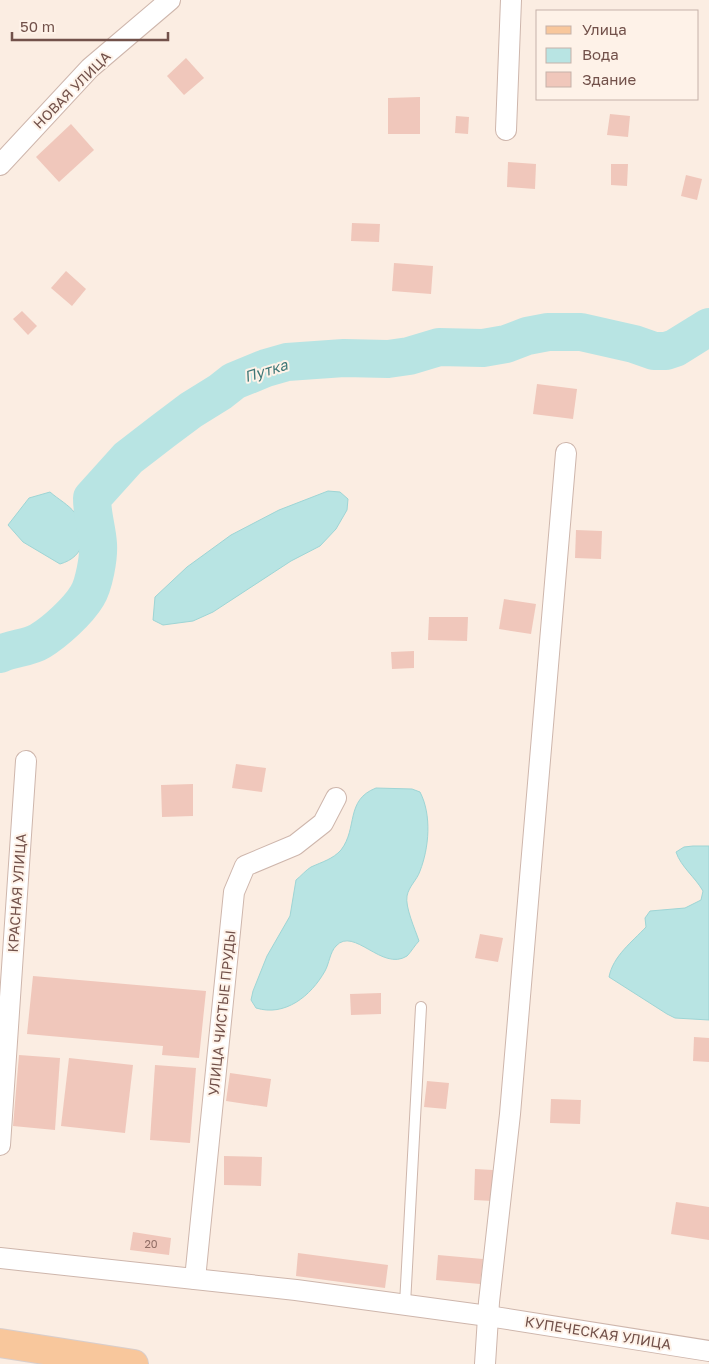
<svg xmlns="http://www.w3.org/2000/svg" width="709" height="1364" font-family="'Golos Text',sans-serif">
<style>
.water{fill:#b8e4e3;stroke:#9ed5d5}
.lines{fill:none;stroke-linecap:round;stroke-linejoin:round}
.river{stroke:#b8e4e3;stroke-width:38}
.building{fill:#f0c7bb}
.service-casing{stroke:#ceb6ac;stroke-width:12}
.minor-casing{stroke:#ceb6ac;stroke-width:22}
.primary-casing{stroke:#d8cecc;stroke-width:30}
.service{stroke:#fff;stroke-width:10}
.minor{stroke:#fff;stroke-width:20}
.primary{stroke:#f8c79c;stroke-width:28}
.labels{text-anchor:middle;stroke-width:4;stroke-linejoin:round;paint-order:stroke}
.number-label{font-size:11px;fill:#926e66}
.street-label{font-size:14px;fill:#72514a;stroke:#fef2e8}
.water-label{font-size:15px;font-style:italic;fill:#3e7777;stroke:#fef2e8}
</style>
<rect width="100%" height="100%" fill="#fbede2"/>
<!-- water -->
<g class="water">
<path d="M328 491 340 492 348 499 347 510 336 529 320 546 291 561 213 612 193 621 163 625 153 620 155 597 187 567 231 535 279 510Z"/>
<path d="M50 492C58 499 69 505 75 513 90 533 85 557 60 564L23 542 8 525 29 498Z"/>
<path d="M376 788 412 789 420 792C432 815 429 848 420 871 417 880 409 886 407 896 405 907 415 929 419 941 415 945 411 952 407 956 382 972 354 926 336 946 330 952 329 964 325 971 311 996 285 1017 256 1008L251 1000 253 991 267 956 290 916 296 880C301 876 306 870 311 867 322 862 333 859 341 850 358 828 345 800 376 788Z"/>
<path d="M693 846H709V1020L675 1018 667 1014 609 977C613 956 632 942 646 927L645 918 650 911 685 908 701 900 703 891C695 877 681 867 676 852L684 847Z"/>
</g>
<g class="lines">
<!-- river -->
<path class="river" d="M0 654C12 648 29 648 40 641 55 632 78 611 87 596 94 585 99 557 98 544 97 528 92 515 92 498L128 458 163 431 191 410 220 392 234 381 266 368 287 362 344 358 388 359 409 356 439 347 483 348 506 344 527 336 548 332H581L634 344 654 351H666L675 348 709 327"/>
</g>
<!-- building -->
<g class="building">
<path d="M186 58 204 78 184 95 167 76Z"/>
<path d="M420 97V134H388V98Z"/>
<path d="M610 114 630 116 628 137 607 135Z"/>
<path d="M456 116 469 117 468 134 455 133Z"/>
<path d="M71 124 94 150 59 182 36 157Z"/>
<path d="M508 162 536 164 535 189 507 187Z"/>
<path d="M611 164H628L627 186 611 185Z"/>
<path d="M686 175 702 179 697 200 681 196Z"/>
<path d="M352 223 380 224 379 242 351 241Z"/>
<path d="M394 263 433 266 431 294 392 291Z"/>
<path d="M66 271 86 289 72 306 51 288Z"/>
<path d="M22 311 37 326 28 335 13 319Z"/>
<path d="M537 384 577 389 573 419 533 414Z"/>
<path d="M576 530 602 531 601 559 575 558Z"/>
<path d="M504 599 536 604 531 634 499 629Z"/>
<path d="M429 617H468L467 641 428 640Z"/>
<path d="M414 651V668L392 669 391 652Z"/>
<path d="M236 764 266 768 262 792 232 788Z"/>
<path d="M193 784V816L162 817 161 785Z"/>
<path d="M480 934 503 938 498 962 475 958Z"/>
<path d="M33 976 206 991 199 1058 162 1055 163 1046 27 1034Z"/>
<path d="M381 993V1014L351 1015 350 994Z"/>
<path d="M694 1037 709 1038V1062L693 1061Z"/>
<path d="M19 1055 60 1058 55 1130 13 1126Z"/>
<path d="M69 1058 133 1065 125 1133 61 1126Z"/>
<path d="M155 1065 196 1068 190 1143 150 1140Z"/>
<path d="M230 1073 271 1079 267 1107 226 1101Z"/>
<path d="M427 1081 449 1083 446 1109 424 1107Z"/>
<path d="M551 1099 581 1100 580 1124 550 1123Z"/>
<path d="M224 1156 262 1157 261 1186 224 1185Z"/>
<path d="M475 1169 493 1170 492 1201 474 1200Z"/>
<path d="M676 1202 709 1207V1240L671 1234Z"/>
<path d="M133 1232 171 1238 169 1255 130 1250Z"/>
<path d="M298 1253 388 1265 385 1288 296 1276Z"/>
<path d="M438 1255 483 1259 480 1284 436 1280Z"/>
</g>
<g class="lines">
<!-- service casing -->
<g class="service-casing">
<path id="service" d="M405 1304 421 1007"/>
</g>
<!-- minor casing -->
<g class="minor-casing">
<g id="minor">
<path d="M506 130 511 0"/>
<path d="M0 165 90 68 170 0"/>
<path d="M0 1145 26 761"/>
<path d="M0 1258 296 1290 488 1316 709 1351"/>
<path d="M195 1279 234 892 245 866 295 845 323 823 336 798"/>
<path d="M485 1364 489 1302 510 1114 566 453"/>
</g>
</g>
<!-- primary casing -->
<g class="primary-casing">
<path id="primary" d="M0 1343 134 1364"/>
</g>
<!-- service -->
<use href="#service" class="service"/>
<!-- minor -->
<use href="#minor" class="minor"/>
<!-- primary -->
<use href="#primary" class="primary"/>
</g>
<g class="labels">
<!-- number labels -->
<g class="number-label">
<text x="151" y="1248">20</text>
</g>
<!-- street labels -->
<g class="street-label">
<text transform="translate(72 90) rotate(-45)" y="5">НОВАЯ УЛИЦА</text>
<text transform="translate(17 893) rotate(-86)" y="5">КРАСНАЯ УЛИЦА</text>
<text transform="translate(222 1013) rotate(-84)" y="5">УЛИЦА ЧИСТЫЕ ПРУДЫ</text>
<text transform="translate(598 1333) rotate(9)" y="5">КУПЕЧЕСКАЯ УЛИЦА</text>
</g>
<!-- water labels -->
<g class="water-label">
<text transform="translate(266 371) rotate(-17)" y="5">Путка</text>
</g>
</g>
<!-- legend -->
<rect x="536" y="10" width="162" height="90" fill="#fef2e8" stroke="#c6b2a9"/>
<rect x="546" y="26" width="25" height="8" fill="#f8c79c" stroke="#c6b2a9"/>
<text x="582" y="35" font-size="15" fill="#72514a">Улица</text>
<rect x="546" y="48" width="25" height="15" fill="#b8e4e3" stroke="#c6b2a9"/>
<text x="582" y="60" font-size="15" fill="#72514a">Вода</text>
<rect x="546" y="72" width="25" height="15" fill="#f0c7bb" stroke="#c6b2a9"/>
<text x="582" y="85" font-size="15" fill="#72514a">Здание</text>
<!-- scale -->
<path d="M12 32v8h156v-8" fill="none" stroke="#72514a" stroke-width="2.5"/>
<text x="20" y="32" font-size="15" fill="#72514a" stroke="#fef2e8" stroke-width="4" paint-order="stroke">50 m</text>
</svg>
